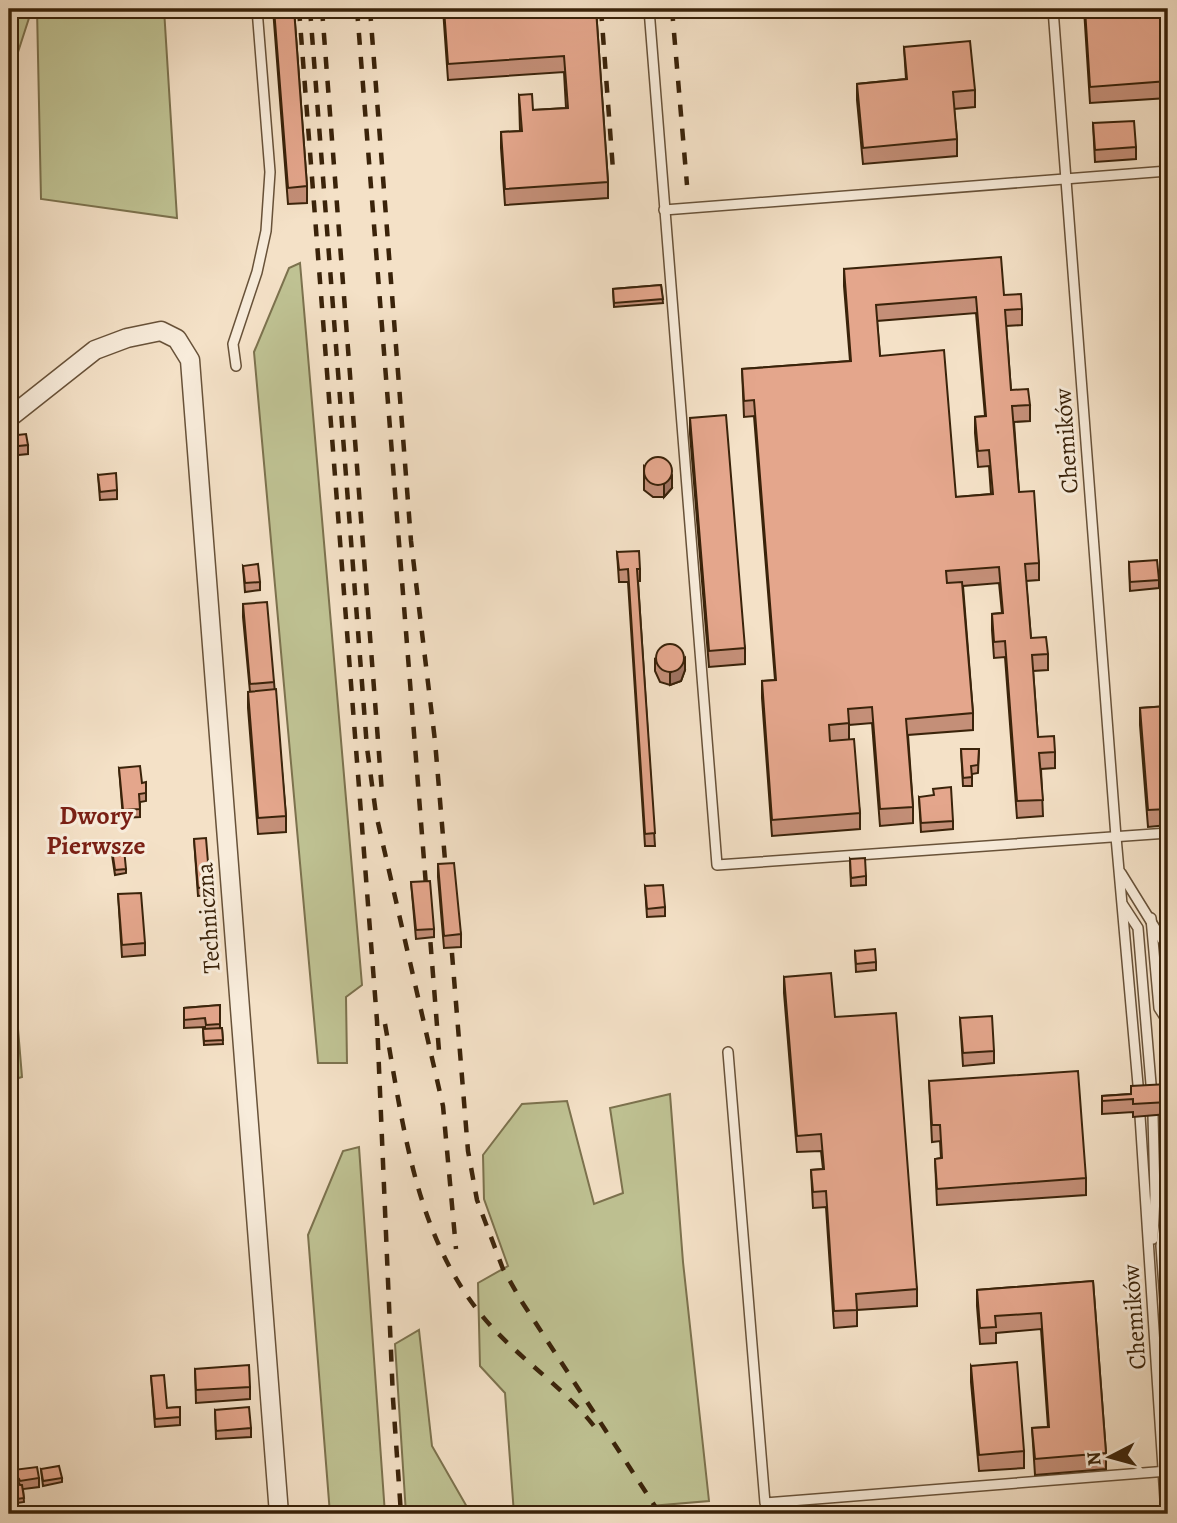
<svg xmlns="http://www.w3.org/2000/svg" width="1177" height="1523" font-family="Alegreya,serif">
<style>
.green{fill:#bfc293;stroke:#7c724e;stroke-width:2}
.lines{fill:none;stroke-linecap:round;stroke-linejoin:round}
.lane-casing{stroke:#685239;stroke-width:12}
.street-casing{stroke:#685239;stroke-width:21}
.lane{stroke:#f8ecdb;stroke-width:9}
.street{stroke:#f8ecdb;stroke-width:18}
.rail{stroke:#3a230a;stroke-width:4.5;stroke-dasharray:12 12;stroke-linecap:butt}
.wall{fill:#c48f78;stroke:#3a230a;stroke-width:2;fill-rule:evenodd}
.shaded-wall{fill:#a07462;stroke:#3a230a;stroke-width:2}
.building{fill:#e4a68c;stroke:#3a230a;stroke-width:2;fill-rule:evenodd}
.labels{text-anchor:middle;stroke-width:6;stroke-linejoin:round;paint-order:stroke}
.street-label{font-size:24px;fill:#3a230a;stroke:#f8ecdb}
.neighbourhood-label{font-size:26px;font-weight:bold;fill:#7a1f14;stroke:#f8ecdb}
</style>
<rect width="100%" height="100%" fill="#f4e1c7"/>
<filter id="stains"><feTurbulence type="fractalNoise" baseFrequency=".00286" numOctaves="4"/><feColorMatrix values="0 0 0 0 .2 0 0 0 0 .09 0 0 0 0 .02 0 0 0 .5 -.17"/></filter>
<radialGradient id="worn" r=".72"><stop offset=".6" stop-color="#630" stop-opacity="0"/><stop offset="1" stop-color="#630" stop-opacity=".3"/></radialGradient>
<!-- green -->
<g class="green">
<path d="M9 9 29 18 9 80Z"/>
<path d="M37 9H164L177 218 41 199Z"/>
<path d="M300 263 362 985 346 997 347 1063H318L254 352 289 268Z"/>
<path d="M9 921 22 1077 9 1081Z"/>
<path d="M670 1094 683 1262 709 1501 556 1514H514L505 1393 480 1366 478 1283 508 1266 484 1199 483 1155 522 1104 567 1101 594 1204 623 1193 610 1108Z"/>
<path d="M359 1147 385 1514H330L308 1235 343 1151Z"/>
<path d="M419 1330 432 1446 471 1514H406L395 1344Z"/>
</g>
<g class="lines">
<!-- lane casing -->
<g class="lane-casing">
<g id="lane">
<path d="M649 9 717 865 1168 833"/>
<path d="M1053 9 1116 837 1139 1096"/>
<path d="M664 210 1168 171"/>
<path d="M236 366 233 344 257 272 266 231 270 172 257 9"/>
<path d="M1121 873 1168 949"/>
<path d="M1123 905 1138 928 1152 1096"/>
<path d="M1151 918 1159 1008 1166 1019 1168 1052"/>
<path d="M728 1052 765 1503 1168 1471"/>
<path d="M1140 1116 1166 1514"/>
<path d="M1168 1190 1161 1246 1168 1343"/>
<path d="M1153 1239 1155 1195 1153 1115"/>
<path d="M1163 1431 1168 1411"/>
</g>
</g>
<!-- street casing -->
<g class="street-casing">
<path id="street" d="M9 418 95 350 127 338 161 331 177 339 190 360 279 1514"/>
</g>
<!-- lane -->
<use href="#lane" class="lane"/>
<!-- street -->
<use href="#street" class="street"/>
<!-- rail -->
<g class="rail">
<path d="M299 9 377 1021 393 1399 401 1514"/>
<path d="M310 9 367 748 376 814 443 1106 456 1249"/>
<path d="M322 9 382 793"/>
<path d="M357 9 439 1051"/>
<path d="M370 9 411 541 435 741 447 884"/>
<path d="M601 9 613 170"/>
<path d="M672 9 687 185"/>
<path d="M450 929 468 1151 477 1200 503 1269 522 1302 660 1514"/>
<path d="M385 1024C404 1129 416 1244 491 1326 524 1362 564 1388 594 1426"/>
</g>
</g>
<!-- wall -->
<g class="wall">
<path d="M273 9H294L307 186V203L288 204Z"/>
<path d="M443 9H596L608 182V198L505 205 501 148V132L520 131 519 95 533 110 566 108 564 72 448 80Z"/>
<path d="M1084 9H1168V98L1090 103Z"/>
<path d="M904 47 975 90V107L954 109 957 139V156L863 164 857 100V84L906 79Z"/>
<path d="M1093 123 1136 147V159L1095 162Z"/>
<path d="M844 269 1004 295 1022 309V325L1006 326 1011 390 1030 405V421L1014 422 1019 492 1039 563V580L1026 581 1031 638 1048 654V670L1033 671 1038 737 1055 752V768L1041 769 1043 816 1017 818 1005 657 994 658 992 630V614L1002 613 999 583 963 586 973 713V730L908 735 913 807V823L880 826 872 723 849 725V739L860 813V829L772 836 762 698V681L775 680 754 416 744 417 742 369 850 361 844 286ZM976 313 985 416 975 417V433L978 467 989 466 991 494 956 497 880 356 877 321Z"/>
<path d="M661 285 663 303 614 307 613 289Z"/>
<path d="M690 418 745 648V664L709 667 690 434Z"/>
<path d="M9 436 28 445V454L9 456Z"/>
<path d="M644 466 672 488 664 497H653L644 490Z"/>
<path d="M98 475 117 490V499L100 500Z"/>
<path d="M617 552 640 569V581H638L655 846H645L628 582H619Z"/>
<path d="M1129 562 1159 580V588L1130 591Z"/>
<path d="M243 566 260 582V590L245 592Z"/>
<path d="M243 604 274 682 286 816V832L258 834 248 708V692H250L243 617Z"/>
<path d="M655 659 685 670 681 681 670 685 660 682 655 671Z"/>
<path d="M1168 706V825L1148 827 1140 725V708Z"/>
<path d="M9 732 17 793V805L9 806Z"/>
<path d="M961 749H979L978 773 972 774V786H963Z"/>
<path d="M119 768 142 783 146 793V801L140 802V817L123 818Z"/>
<path d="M919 797 953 821V829L921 832Z"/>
<path d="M194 839 210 887V895L198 896Z"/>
<path d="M112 855 126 869V873L115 875Z"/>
<path d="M850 859 866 876V885L851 886Z"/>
<path d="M438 864 461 934V947L444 948 438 877Z"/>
<path d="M411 882 434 929V937L416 939Z"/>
<path d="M645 886 665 907V916L647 917Z"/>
<path d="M118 894 145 943V955L122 957Z"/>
<path d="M855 951 876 962V970L856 972Z"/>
<path d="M784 977 835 1017 917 1289V1306L857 1310V1326L834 1328 826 1207 813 1208 811 1170 823 1169 821 1151 797 1152 784 993Z"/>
<path d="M220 1005V1028H222L223 1044 204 1045 203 1029H205V1027L184 1028V1008Z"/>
<path d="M960 1018 994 1051V1063L963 1066Z"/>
<path d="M929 1081 1086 1178V1195L937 1205 935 1159 941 1158 940 1141 932 1142Z"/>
<path d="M1168 1084V1114L1133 1117V1112L1102 1114V1096L1131 1094Z"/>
<path d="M1093 1281 1106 1453V1469L1035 1475 1032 1428 1048 1427 1041 1329 996 1333V1343L980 1344 977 1306V1290Z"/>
<path d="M971 1366 1024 1451V1468L979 1471 971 1382Z"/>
<path d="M195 1369 250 1387V1399L196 1403Z"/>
<path d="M151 1376 167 1408 180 1407V1425L155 1427Z"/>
<path d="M215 1410 251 1428V1437L216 1439Z"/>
<path d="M41 1469 62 1478V1482L43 1486Z"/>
<path d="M13 1470 39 1478V1487L23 1489 24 1502 10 1504 9 1484H14Z"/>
</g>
<!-- shaded-wall -->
<g class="shaded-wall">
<path d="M672 476V488L664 497V484Z"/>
<path d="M685 658V670L681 681 670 685V673Z"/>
</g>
<!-- building -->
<g class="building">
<path d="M274 9H294L307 186 288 188Z"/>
<path d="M444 9H596L608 182 505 189 501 132 522 131 519 95 532 94 533 110 568 108 564 56 448 64Z"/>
<path d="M1085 9H1168V81L1090 87Z"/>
<path d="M970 41 975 90 953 92 957 139 863 148 857 84 907 79 904 47Z"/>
<path d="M1134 121 1136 147 1095 150 1093 123Z"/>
<path d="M1001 257 1004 295 1021 294 1022 309 1005 310 1011 390 1028 389 1030 405 1012 406 1019 492 1034 491 1039 563 1025 564 1031 638 1046 637 1048 654 1032 655 1038 737 1054 736 1055 752 1039 753 1043 800 1017 801 1005 641 994 642 992 614 1003 613 999 567 946 571 947 583 962 582 973 713 906 719 913 807 880 809 872 707 848 709 849 723 829 725 830 741 854 739 860 813 772 820 762 681 776 680 754 400 744 401 742 369 851 361 844 269ZM976 297 986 416 975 417 978 451 989 450 993 494 956 497 944 350 880 356 876 305Z"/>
<path d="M661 285 663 299 614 303 613 289Z"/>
<path d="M726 415 745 648 709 651 690 418Z"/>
<path d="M26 434 28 445 9 447V436Z"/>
<circle cx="658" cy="471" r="14"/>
<path d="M116 473 117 490 100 492 98 475Z"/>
<path d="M639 551 640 569H637L655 833 645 834 628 569 619 570 617 552Z"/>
<path d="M1157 560 1159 580 1130 582 1129 562Z"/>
<path d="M258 564 260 582 245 583 243 566Z"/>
<path d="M267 602 274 682 250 684 243 604Z"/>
<circle cx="670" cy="658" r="14"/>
<path d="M276 689 286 816 258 818 248 692Z"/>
<path d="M1168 706V809L1148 810 1140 708Z"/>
<path d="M11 731 17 793 9 794V732Z"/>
<path d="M961 749H979L978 765 971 766 972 777 963 778Z"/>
<path d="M140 766 142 783 146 782V793L139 794 140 809 123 810 119 768Z"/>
<path d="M951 787 953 821 921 823 919 797 934 795 933 789Z"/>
<path d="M206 838 210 887 198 888 194 839Z"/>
<path d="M124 849 126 869 115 870 112 850Z"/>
<path d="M865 858 866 876 851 878 850 859Z"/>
<path d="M454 863 461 934 444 936 438 864Z"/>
<path d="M430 881 434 929 416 930 411 882Z"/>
<path d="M663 885 665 907 647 909 645 886Z"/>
<path d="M141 893 145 943 122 945 118 894Z"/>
<path d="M875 949 876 962 856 964 855 951Z"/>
<path d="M831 973 835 1017 896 1013 917 1289 856 1294 857 1310 834 1311 826 1191 813 1192 811 1170 824 1169 821 1134 797 1136 784 977Z"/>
<path d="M220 1005V1024L206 1025 205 1018 184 1020V1008Z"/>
<path d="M992 1016 994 1051 963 1053 960 1018Z"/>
<path d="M222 1028 223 1040 204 1041 203 1029Z"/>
<path d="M1078 1071 1086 1178 937 1189 935 1159 942 1158 940 1125H932L929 1081Z"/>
<path d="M1168 1084V1102L1133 1104V1099L1102 1101V1096L1131 1094V1086Z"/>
<path d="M1093 1281 1106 1453 1035 1459 1032 1428 1049 1427 1041 1313 995 1316 996 1327 980 1328 977 1290Z"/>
<path d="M1017 1362 1024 1451 979 1455 971 1366Z"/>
<path d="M249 1365 250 1387 196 1390 195 1369Z"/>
<path d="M164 1375 167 1408 180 1407V1417L155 1419 151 1376Z"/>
<path d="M249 1407 251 1428 216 1431 215 1410Z"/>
<path d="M59 1466 62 1478 43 1481 41 1469Z"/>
<path d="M37 1467 39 1478 20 1481 19 1479 14 1480 13 1470Z"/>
<path d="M19 1483 20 1485H22L24 1498 10 1500 9 1484Z"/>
</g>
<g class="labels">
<!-- street labels -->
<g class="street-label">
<text transform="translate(1066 441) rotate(-94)" y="8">Chemików</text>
<text transform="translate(208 918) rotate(-94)" y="8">Techniczna</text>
<text transform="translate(1134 1317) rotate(-94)" y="8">Chemików</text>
</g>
<!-- neighbourhood labels -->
<g class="neighbourhood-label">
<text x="96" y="824">Dwory<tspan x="96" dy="30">Pierwsze</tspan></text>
</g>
</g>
<!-- margin -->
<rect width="1177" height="1523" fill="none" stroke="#f4e1c7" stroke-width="35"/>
<rect x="10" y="10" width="1156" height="1502" fill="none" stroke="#3a230a" stroke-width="3.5"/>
<rect x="18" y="18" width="1142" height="1488" fill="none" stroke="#3a230a" stroke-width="2"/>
<!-- north arrow -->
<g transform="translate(1110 1457) rotate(264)" stroke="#f8ecdb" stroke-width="5" paint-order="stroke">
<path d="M0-5L12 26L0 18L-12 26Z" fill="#3a230a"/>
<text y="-10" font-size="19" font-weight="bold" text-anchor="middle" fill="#3a230a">N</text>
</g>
<rect width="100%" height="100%" filter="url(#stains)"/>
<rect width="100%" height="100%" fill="url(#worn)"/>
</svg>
